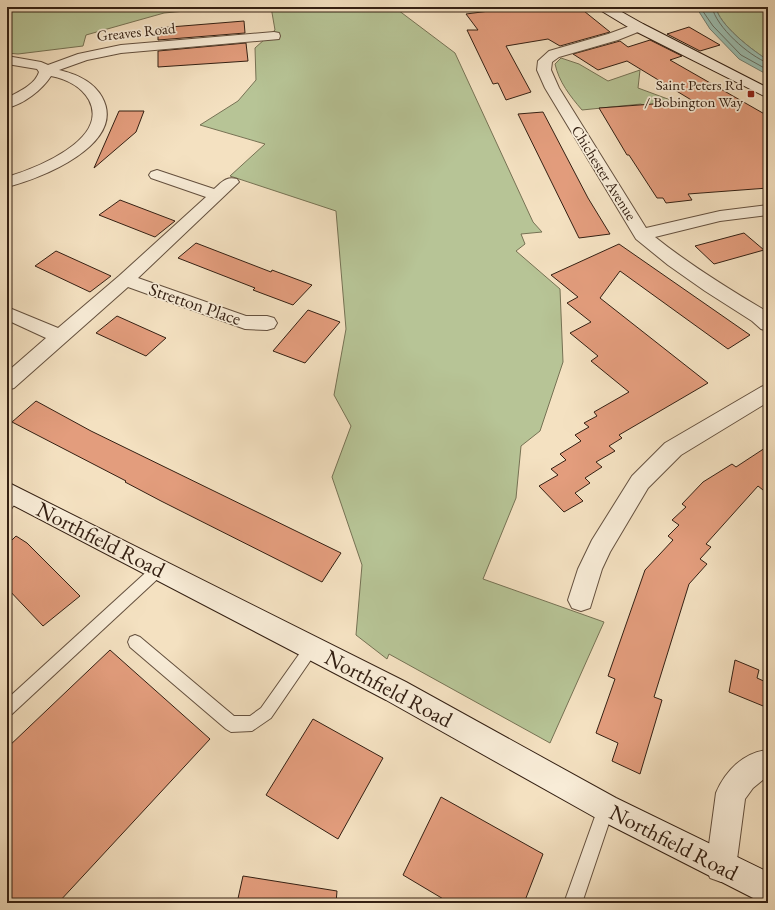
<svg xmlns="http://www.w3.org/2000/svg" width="775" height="910" font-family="'EB Garamond',serif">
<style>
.green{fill:#b7c496;stroke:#767254}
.water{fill:#9cbeb0;stroke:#727f71}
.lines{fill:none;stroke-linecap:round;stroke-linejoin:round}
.shore{stroke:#686f62;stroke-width:1}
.building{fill:#e39d7d;stroke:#342013}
.lane-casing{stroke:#64503e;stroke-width:2}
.street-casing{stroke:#64503e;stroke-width:2}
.secondary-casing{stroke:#342013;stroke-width:2}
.lane{fill:#f8ecd7;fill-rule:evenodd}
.street{fill:#f8ecd7;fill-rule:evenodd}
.secondary{fill:#f8ecd7;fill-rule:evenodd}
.poi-dot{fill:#8f2418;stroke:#f8ecd7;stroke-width:1.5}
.labels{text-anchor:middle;stroke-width:3.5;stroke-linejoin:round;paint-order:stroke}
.far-street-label{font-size:15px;fill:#342013;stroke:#f8ecd7}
.far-poi-label{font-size:15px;fill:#342013;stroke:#f8ecd7;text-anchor:end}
.street-label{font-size:18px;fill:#342013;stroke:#f8ecd7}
.near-street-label{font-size:22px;fill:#342013;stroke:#f8ecd7}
</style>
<rect width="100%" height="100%" fill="#f4e1c1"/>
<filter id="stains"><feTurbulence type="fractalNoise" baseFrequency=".005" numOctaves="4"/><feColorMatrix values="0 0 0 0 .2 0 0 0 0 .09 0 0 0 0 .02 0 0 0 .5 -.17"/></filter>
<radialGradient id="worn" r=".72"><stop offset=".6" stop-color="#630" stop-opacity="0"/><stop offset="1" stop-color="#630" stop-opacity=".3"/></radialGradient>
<!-- green -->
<g class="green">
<path d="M7 7H228L164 13 86 35 83 46 18 54 7 53Z"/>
<path d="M271 7H394L455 53 533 222 542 232 521 234 525 244 516 251 560 289 563 362 540 431 521 446 516 498 483 579 604 622 550 743 389 654 387 659 356 635 362 565 332 477 351 426 334 395 346 329 336 211 230 176 265 144 200 125 238 101 256 80 255 48 275 30Z"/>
<path d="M716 7H768V60C753 51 718 24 716 7Z"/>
<path d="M561 58 579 64 608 81 640 70 638 88 684 105 647 108 641 104 582 110C570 96 559 82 555 64Z"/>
</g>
<!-- water -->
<path class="water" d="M696 7H716C718 24 753 51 768 60V75L739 59 710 29Z"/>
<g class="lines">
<!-- shore -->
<g class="shore">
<path d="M700 7 713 26 741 55 768 70"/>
<path d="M712 7C716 27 749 56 768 63"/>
</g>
</g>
<!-- building -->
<g class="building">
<path d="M521 7H579L610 32 560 46 548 39 506 46 531 92 506 100 498 83 493 84 467 30H478L466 14Z"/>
<path d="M244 21 245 33 158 40V28Z"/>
<path d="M689 27 720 45 700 51 667 34Z"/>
<path d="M650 40 682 56 670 60 768 116V188L688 194 692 200 666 203 663 198H657L629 155H627L599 108 693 101 627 61 598 70 573 54 620 41 628 47Z"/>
<path d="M246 43 248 61 158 67V51Z"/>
<path d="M119 111H144L136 132 94 168Z"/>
<path d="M543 112 588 198 610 234 579 238 518 114Z"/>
<path d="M120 200 175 221 155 237 99 215Z"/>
<path d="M744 233 764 250 714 264 695 246Z"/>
<path d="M196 243 271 272 272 270 312 285 293 305 253 290 255 288 178 258Z"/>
<path d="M619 244 750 335 728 349 620 271 600 298 708 383 619 435 622 438 609 446 615 451 596 462 602 467 585 478 590 483 575 493 583 501 564 512 539 486 558 475 551 469 566 460 560 454 581 441 575 435 589 427 584 423 597 416 594 412 629 392 591 361 598 356 570 333 591 322 567 303 578 297 551 275Z"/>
<path d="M56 251 111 276 90 292 35 266Z"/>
<path d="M308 310 340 322 305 363 273 351Z"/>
<path d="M117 316 166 338 146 356 96 333Z"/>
<path d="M36 401 91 431 341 553 322 582 161 501 125 482 126 481 12 422Z"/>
<path d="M768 446V494L758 486 706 544 711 547 700 559 707 564 689 584 654 697 662 700 640 774 612 761 618 743 596 733 615 679 608 676 645 570 673 540 668 536 679 525 672 520 686 507 682 504 703 482 732 464 736 467Z"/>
<path d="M16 536 27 543 80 596 43 626 7 588V545Z"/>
<path d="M110 650 210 739 58 903H7V748Z"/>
<path d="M735 660 759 670 757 678 768 683V708L729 692Z"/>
<path d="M313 719 383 758 338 839 266 795Z"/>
<path d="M441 797 543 854 524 903H450L403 875Z"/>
<path d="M243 876 337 891 336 903H237Z"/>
</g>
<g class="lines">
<!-- lane casing -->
<g class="lane-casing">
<g id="lane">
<path d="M15 491 19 492 21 496 11 509 7 510V496L11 492Z"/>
<path d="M159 563 164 565 166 569 164 573 12 714 7 716V699L154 565Z"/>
<path d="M135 635 140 637 234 716H250L261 708 307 643 312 641 317 643 319 648 271 718 252 731 231 732 226 729 130 647 128 642 130 637Z"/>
<path d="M606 800 612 802 614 808 582 903H564L598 808 600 802Z"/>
</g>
</g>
<!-- street casing -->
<g class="street-casing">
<g id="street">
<path d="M638 23 643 24 644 27 643 30 618 40 559 57 552 62 551 70 559 88 646 228 720 211 768 205V215L720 221 655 237C690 265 727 288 766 311L768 313V331L761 329 752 321 705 291 668 265 636 239 545 88 537 70 538 61 549 51 608 34Z"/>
<path d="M274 32 279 33 280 36 279 39 121 53 87 60 59 70C76 74 93 81 102 97 128 144 40 179 7 187V177C34 169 110 140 89 100 81 86 66 79 51 76 42 90 24 104 7 108V98C18 92 35 85 39 72L37 69 7 64V56L41 62 48 65 78 54 121 45Z"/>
<path d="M157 170 214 189C222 182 226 176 237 179L239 182 138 278 246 316H267L274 318 277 323 274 328 267 330 245 329 128 287 14 388 7 390V372L46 338 7 320V307L58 328 119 276 206 197 151 178 149 175 151 172Z"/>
<path d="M768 384V402L681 455 648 488 610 552 602 569 590 608 581 611 572 608 568 600 578 569 592 540 632 476 665 443 761 387Z"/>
<path d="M768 750V778L764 779 753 788 745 799 736 867 732 878 721 882 710 878 706 867 716 793C725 771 744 752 768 750Z"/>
</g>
</g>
<!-- secondary casing -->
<g class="secondary-casing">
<g id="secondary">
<path d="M598 7H613L643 24 768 88V98L633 30 600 10Z"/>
<path d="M7 482 406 682 616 798 768 872V903L757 900 596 818 386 700 7 502Z"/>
</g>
</g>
<!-- lane -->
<use href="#lane" class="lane"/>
<!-- street -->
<use href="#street" class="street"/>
<!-- secondary -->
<use href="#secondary" class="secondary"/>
</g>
<!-- markers -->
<rect class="poi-dot" x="747" y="90" width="8" height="8" rx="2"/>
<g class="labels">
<!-- far-street labels -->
<g class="far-street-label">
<text transform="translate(136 32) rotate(-6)" y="5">Greaves Road</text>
<text transform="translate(604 173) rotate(58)" y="5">Chichester Avenue</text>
</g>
<!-- far-poi labels -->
<g class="far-poi-label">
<text x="743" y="90">Saint Peters Rd<tspan x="743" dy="17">/ Bobington Way</tspan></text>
</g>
<!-- street labels -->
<g class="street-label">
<text transform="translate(195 304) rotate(19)" y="6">Stretton Place</text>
</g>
<!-- near-street labels -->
<g class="near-street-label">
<text transform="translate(101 539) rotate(27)" y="8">Northfield Road</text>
<text transform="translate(389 688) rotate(28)" y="8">Northfield Road</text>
<text transform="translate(674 842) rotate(27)" y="8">Northfield Road</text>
</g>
</g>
<!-- margin -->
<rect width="775" height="910" fill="none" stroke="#f4e1c1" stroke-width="24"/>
<rect x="8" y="8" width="759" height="894" fill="none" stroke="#342013" stroke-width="2"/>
<rect x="12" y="12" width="751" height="886" fill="none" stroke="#342013"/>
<rect width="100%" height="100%" filter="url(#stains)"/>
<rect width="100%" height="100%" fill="url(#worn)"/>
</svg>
